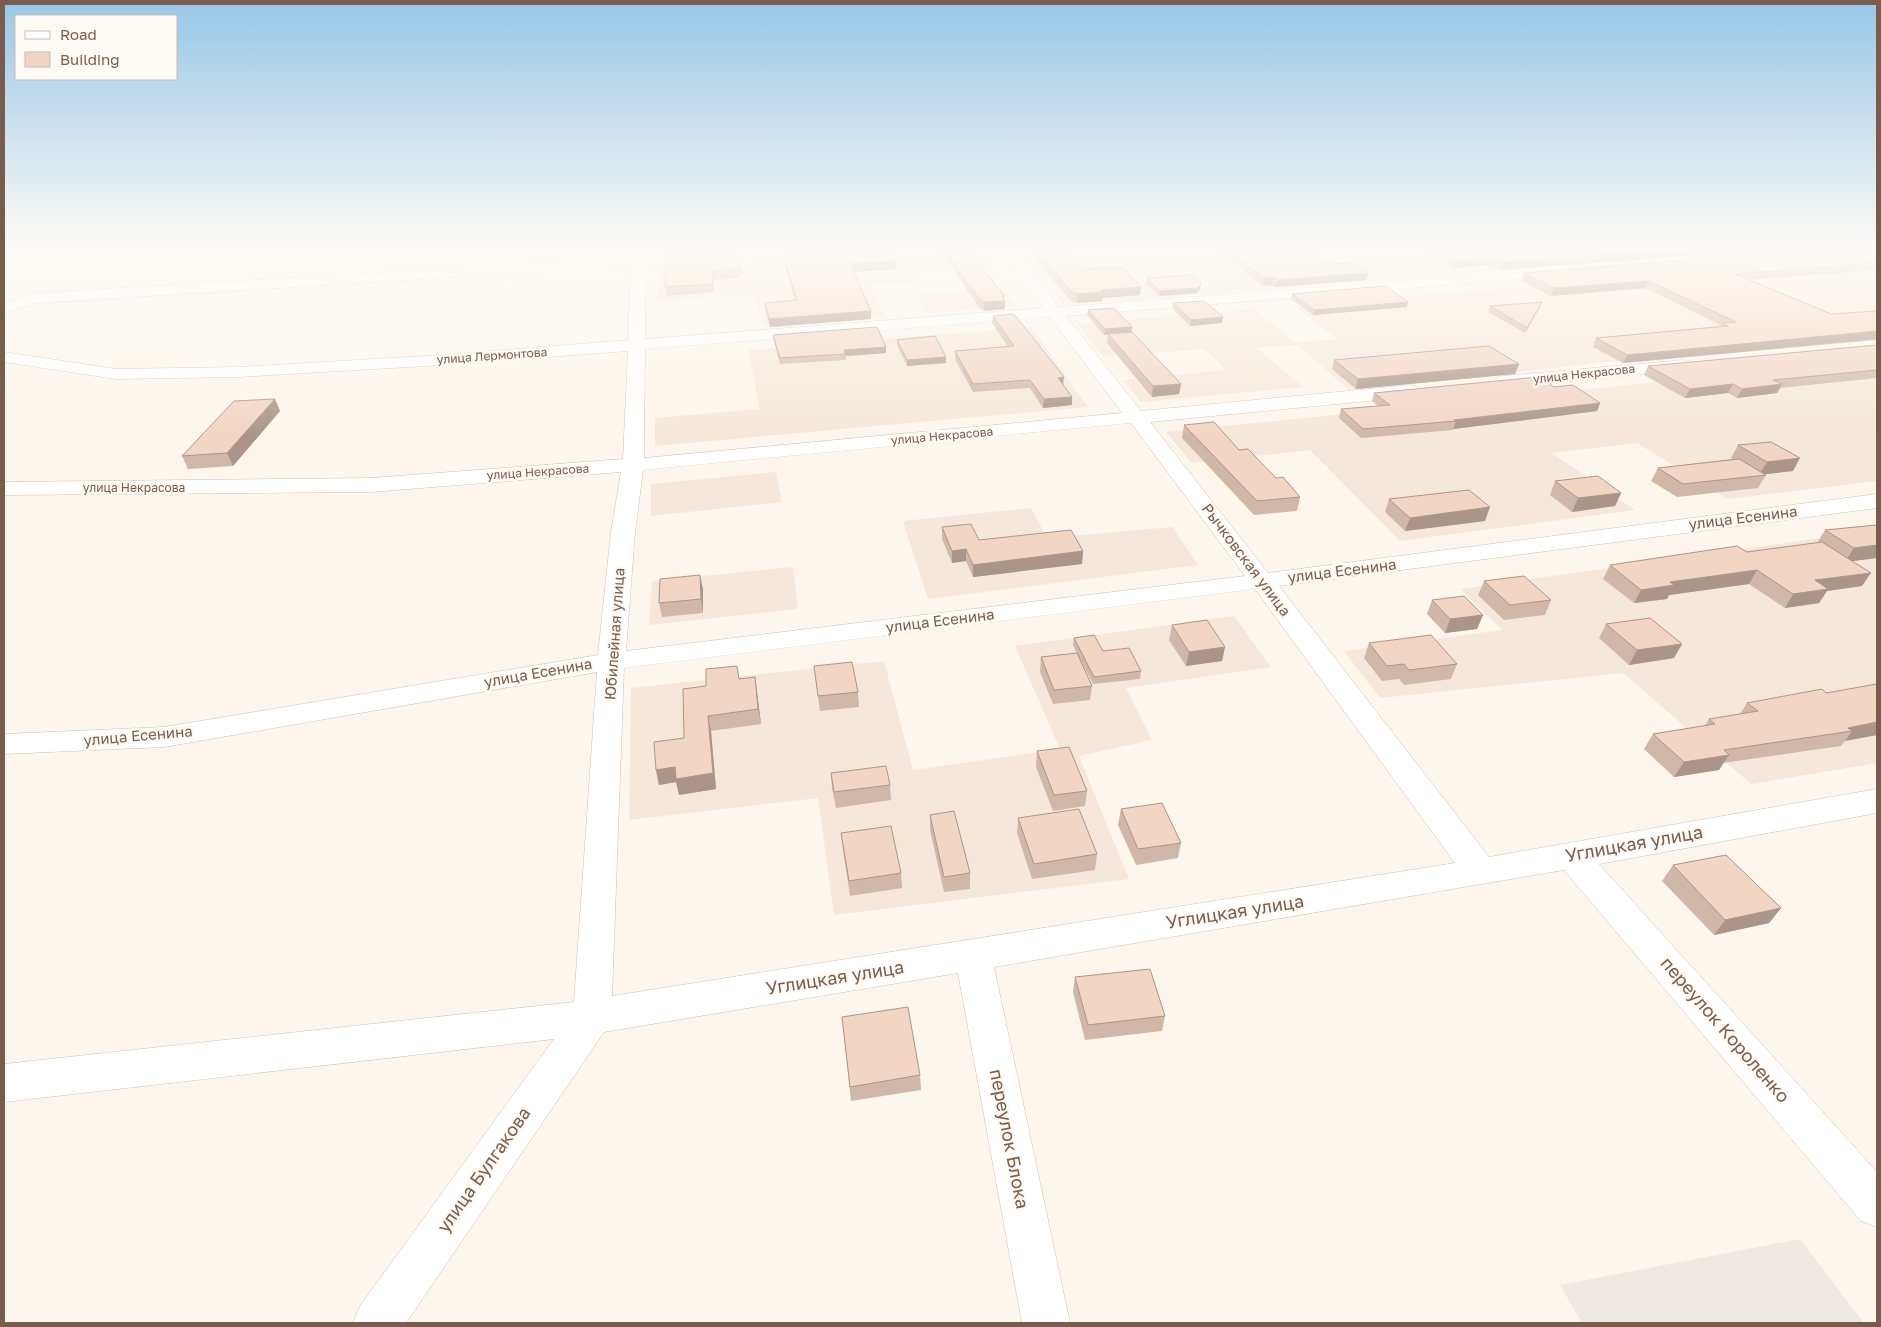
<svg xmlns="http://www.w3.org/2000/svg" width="1881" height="1327" font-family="'Golos Text',sans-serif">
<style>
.residential{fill:#f5e8da}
.industrial{fill:#efe9e4}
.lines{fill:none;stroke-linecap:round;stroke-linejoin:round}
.street-casing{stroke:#d1beb0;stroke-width:1}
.street{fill:#fff;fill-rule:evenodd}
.wall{fill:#d1b7a8}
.shaded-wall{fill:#aa9588}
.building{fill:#f3d5c3;stroke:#aa9588}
.labels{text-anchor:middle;stroke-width:5;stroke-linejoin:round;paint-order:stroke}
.far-street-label{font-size:12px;fill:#7a5c4d;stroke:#fffaf3}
.street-label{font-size:15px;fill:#7a5c4d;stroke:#fffaf3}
.near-street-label{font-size:18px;fill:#7a5c4d;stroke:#fffaf3}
</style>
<rect width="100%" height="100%" fill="#fdf6ec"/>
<!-- residential -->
<g class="residential">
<path d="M931 251H980L989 262 909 268 917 282 870 286 885 316 764 326 754 294 658 301 659 270Z"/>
<path d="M1099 251H1749L1064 305 1025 258Z"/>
<path d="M1877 257V333L1349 390 1298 345 1257 348 1303 387 1141 402 1123 380 1226 370 1204 349 1103 357 1077 324 1255 309 1295 342 1337 339 1294 306Z"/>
<path d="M1002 288 1015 306 927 313 917 295Z"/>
<path d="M1031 327 1088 407 655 446V418L759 409 749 350Z"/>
<path d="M1877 360V481L1727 499 1637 443 1552 453 1635 510 1400 541 1310 450 1192 463 1166 432Z"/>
<path d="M776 472 782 502 651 516V484Z"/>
<path d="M1031 508 1047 538 1172 527 1198 565 928 599 903 521Z"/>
<path d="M1877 530V763L1751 784 1623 673 1380 698 1344 651 1502 630 1460 589Z"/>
<path d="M793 567 798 609 649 625 652 581Z"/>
<path d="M1234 616 1271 667 1126 688 1152 740 1079 756 1129 879 834 915 818 798 629 820 631 688 884 661 913 770 1060 749 1015 646Z"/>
</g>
<!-- industrial -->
<path class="industrial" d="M1800 1239 1864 1323H1582L1560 1285Z"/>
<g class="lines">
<!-- street casing -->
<g class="street-casing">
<g id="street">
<path d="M632 251H646V257L747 251H822L815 255 646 266 645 339 1044 308 1001 251H1015L1059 307 1564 269 1566 272 1564 275 1559 276 1066 316 1141 411 1410 385 1417 387 1419 391 1417 395 1410 397 1150 422 1268 573 1877 494V508L1279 586 1489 857 1877 789V813L1599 864 1877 1172V1227L1861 1221 1564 870 994 967 1070 1323H1022L958 973 604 1032 406 1323H353L360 1306 554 1039 4 1102V1064L574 1002 597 672 164 747 4 754V734L164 727 598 655 611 532 621 472 371 492 4 495V482L371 478 623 459 628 351 443 365 239 377 116 379 4 362V352L116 369 239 367 443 355 628 340 631 266 37 303 4 313V303L35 293 632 258ZM1050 317 1122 413 644 458 645 349ZM1131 423 1245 576 626 651 635 532 643 470ZM1255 589 1455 863 612 996 624 668Z"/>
<path d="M1684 360 1690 361 1693 365 1690 369 1503 388 1496 386 1494 382 1496 378 1503 376Z"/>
</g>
</g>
<!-- street -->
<use href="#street" class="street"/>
</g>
<!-- wall -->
<g class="wall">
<path d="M667 251H719L667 254Z"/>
<path d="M789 251 896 269 853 272 871 311V319L770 327 766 312 765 303 795 301 784 264 783 256H789Z"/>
<path d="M940 251H974L975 258 1005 301V309L984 311 978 306Z"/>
<path d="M1036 251 1085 269 1140 295 1102 298V301L1077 303 1071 301 1035 259Z"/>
<path d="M1218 251H1309L1329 264 1368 273 1366 280 1275 287 1272 285 1263 286Z"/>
<path d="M1426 251H1744L1501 270 1488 265 1455 268Z"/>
<path d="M1877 251V270L1750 280 1831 314 1877 311V340L1623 363 1593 347 1596 338 1720 326 1721 325 1645 288 1551 296 1521 281 1524 273Z"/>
<path d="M666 258 741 266 742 274 739 275V278L713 280 714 292 667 296 665 287Z"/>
<path d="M1147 278 1200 289 1197 293 1159 296 1146 284Z"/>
<path d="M1292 294 1407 307 1313 315 1291 299Z"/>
<path d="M1173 303 1222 323 1190 326 1172 308Z"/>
<path d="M1490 306 1540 307 1525 333 1488 312Z"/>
<path d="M1088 310 1132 327 1131 332 1181 384 1179 394 1152 397 1107 343 1108 335H1104L1087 315Z"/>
<path d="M993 316 1063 385 1072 397V405L1043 408 1030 388 973 392 955 359V351L1008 347 992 323Z"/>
<path d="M773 335 886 353 846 356V360L780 364 774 341Z"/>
<path d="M897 340 946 357V363L907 366 897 345Z"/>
<path d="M1877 345V378L1780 388 1777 393 1737 398 1728 393 1685 398 1644 375 1648 366Z"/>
<path d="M1334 360 1519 364 1515 374 1356 389 1332 369Z"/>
<path d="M1554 387 1600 403 1597 411 1453 429V430L1361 438 1339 418 1341 409 1378 406 1372 401 1374 393Z"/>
<path d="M275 399 280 411 233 466 188 469 182 456Z"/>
<path d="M1184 425 1239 450 1276 478 1300 497 1297 511 1254 515 1182 438Z"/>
<path d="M1738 445 1793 471 1765 474 1766 475 1758 488 1677 497 1651 481 1658 468 1733 459 1731 458Z"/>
<path d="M1555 481 1621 493 1615 506 1572 512 1550 495Z"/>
<path d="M1389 499 1485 521 1405 531 1385 512Z"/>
<path d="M1877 525V558L1852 561 1862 586 1827 591 1819 603 1785 608 1749 584 1669 595 1667 599 1634 603 1603 579 1610 565 1747 552 1817 543 1825 530Z"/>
<path d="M942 527 979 540 1083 551 1082 564 973 577 966 561 952 563 942 539Z"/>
<path d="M1484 581 1551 600 1545 615 1504 620 1478 595Z"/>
<path d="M703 589V613L662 617 659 603Z"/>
<path d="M1432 600 1483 615 1477 629 1445 633 1427 614Z"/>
<path d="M1606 624 1682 644 1674 658 1629 665 1599 638Z"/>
<path d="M1172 625 1225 647 1222 661 1186 666 1169 640Z"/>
<path d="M1074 638 1103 651 1141 671 1140 679 1093 684 1078 655 1092 686 1090 700 1053 704 1040 672 1041 657 1077 653 1073 645Z"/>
<path d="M1369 643 1457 664 1451 679 1404 685 1399 679 1382 681 1364 658Z"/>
<path d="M814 666 858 692 859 707 820 711Z"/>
<path d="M755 677 761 724 711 731 716 789 679 795 676 782 659 785 656 770 684 738 706 686 739 679Z"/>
<path d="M1747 703 1877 735 1845 741 1841 746 1723 763 1719 770 1674 777 1644 749 1653 734 1705 726 1709 719 1740 714Z"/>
<path d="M1037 751 1087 791 1085 806 1053 811 1036 767Z"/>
<path d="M831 773 890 785 891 800 836 808 832 788Z"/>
<path d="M1121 809 1181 843 1178 858 1136 865 1118 825Z"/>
<path d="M930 815 970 873V889L944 892 930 830Z"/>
<path d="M1018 818 1097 854 1095 870 1032 879 1017 833Z"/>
<path d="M841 833 901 873 902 888 850 896 843 849Z"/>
<path d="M1673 865 1781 908 1769 923 1714 935 1662 881Z"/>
<path d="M1075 977 1165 1016 1162 1031 1085 1040 1073 992Z"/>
<path d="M842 1017 920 1075 921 1090 851 1101Z"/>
</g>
<!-- shaded-wall -->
<g class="shaded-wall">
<path d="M1652 251H1744L1501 270 1504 262Z"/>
<path d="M1490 257 1488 265 1455 268 1457 260Z"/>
<path d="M896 261V269L850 272V264Z"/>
<path d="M1368 273 1366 280 1275 287 1277 280Z"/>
<path d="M1273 277 1272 285 1263 286 1264 278Z"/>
<path d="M1649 281 1645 288 1551 296 1554 288Z"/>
<path d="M1201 284 1200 289 1197 293 1159 296 1160 291Z"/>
<path d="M1141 287 1140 295 1102 298V301L1077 303V294L1101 290Z"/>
<path d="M1004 295V301H1005V309L984 311V302Z"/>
<path d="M1408 302 1407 307 1313 315 1314 310Z"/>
<path d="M1542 302 1540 307 1525 333 1527 328Z"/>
<path d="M871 311V319L770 327 769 319Z"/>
<path d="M1223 317 1222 323 1190 326 1191 320Z"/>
<path d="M1132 327 1131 333 1104 335 1105 329Z"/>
<path d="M1877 331V339L1623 363 1627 355Z"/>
<path d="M886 347V353L846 356 844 350Z"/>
<path d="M946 357V363L907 366V360Z"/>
<path d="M1519 364 1515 374 1356 389 1358 379Z"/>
<path d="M1064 377 1063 386 1058 378Z"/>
<path d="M1181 384 1179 394 1152 397 1153 386Z"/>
<path d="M1733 384 1728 393 1685 398 1690 389Z"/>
<path d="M1782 384 1777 393 1737 398 1742 389Z"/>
<path d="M1072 397V405L1043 408 1044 399Z"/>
<path d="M275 399 280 411 233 466 227 453Z"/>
<path d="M1600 403 1597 411 1453 429 1456 421 1454 420Z"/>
<path d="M1800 458 1793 471 1759 475 1767 462Z"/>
<path d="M1621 493 1615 506 1572 512 1578 498Z"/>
<path d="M1490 507 1485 521 1405 531 1410 518Z"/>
<path d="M1877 545V558L1845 562 1854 548Z"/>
<path d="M966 549V561L952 563V551Z"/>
<path d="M1083 551 1082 564 973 577V565Z"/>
<path d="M1757 570 1749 584 1669 595 1667 599 1634 603 1641 590 1670 582Z"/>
<path d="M1871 573 1862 586 1827 591 1819 603 1785 608 1793 594 1815 580Z"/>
<path d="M700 575 703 589V613L701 599Z"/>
<path d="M1483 615 1477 629 1445 633 1450 619Z"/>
<path d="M1682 644 1674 658 1629 665 1637 650Z"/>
<path d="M1225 647 1222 661 1186 666 1189 652Z"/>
<path d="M755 677 757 692 761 724 758 709Z"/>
<path d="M708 716 711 731 716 789 679 795 676 782 659 785 656 770Z"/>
<path d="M1877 722V735L1845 741 1852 731 1848 728Z"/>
<path d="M1729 755 1719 770 1674 777 1684 762Z"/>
<path d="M1781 908 1769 923 1714 935 1725 920Z"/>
</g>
<!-- building -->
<g class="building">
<path d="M789 251H890L896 261 850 264 871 311 769 319 765 303 797 300 783 256H790Z"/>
<path d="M945 251H974L975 252 971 253 1004 295 1002 296 1005 301 984 302 978 297Z"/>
<path d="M1036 251H1067L1085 269 1122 267 1141 287 1101 290 1103 292 1077 294 1072 292Z"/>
<path d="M1228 251H1309L1329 264 1353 263 1368 273 1277 280 1273 277 1264 278Z"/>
<path d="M1441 251H1652L1504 262 1490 257 1457 260Z"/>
<path d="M1805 251H1877V263L1735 274 1831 314 1877 311V331L1627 355 1596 338 1728 326 1722 323 1736 322 1649 281 1554 288 1524 273Z"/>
<path d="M738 253 741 266H737L738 269 712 271 713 284 665 287 666 258Z"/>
<path d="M1191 275 1201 284 1197 288 1160 291 1147 278Z"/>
<path d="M1385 286 1408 302 1314 310 1292 294Z"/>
<path d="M1204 301 1223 317 1191 320 1173 303Z"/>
<path d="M1542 302 1527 328 1490 306Z"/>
<path d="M1114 308 1132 327 1105 329 1088 310Z"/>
<path d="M1014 314 1064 377 1058 378 1072 397 1044 399 1030 380 973 384 955 351 1014 346 993 316Z"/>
<path d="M877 327 886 347 844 350 845 354 780 358 773 335Z"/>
<path d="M1132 332 1181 384 1153 386 1108 334Z"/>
<path d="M935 336 946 357 907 360 897 340Z"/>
<path d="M1877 345V370L1773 380 1782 384 1742 389 1733 384 1690 389 1648 366Z"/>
<path d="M1489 346 1519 364 1358 379 1334 360Z"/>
<path d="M1538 377 1554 387 1573 385 1600 403 1454 420 1456 421 1363 429 1341 409 1390 405 1374 393Z"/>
<path d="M275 399 227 453 182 456 234 401Z"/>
<path d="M1214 422 1239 450 1248 449 1276 478 1283 477 1300 497 1257 501 1184 425Z"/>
<path d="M1771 442 1800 458 1767 462 1738 445Z"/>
<path d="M1739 459 1766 475 1683 484 1658 468Z"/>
<path d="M1598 476 1621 493 1578 498 1555 481Z"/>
<path d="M1469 490 1490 507 1410 518 1389 499Z"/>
<path d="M971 524 979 540 1071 530 1083 551 973 565 966 549 952 551 942 527Z"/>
<path d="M1877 525V545L1854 548 1825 530Z"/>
<path d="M1822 542 1871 573 1815 580 1828 589 1793 594 1757 570 1670 582 1674 585 1641 590 1610 565 1737 546 1747 552Z"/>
<path d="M700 575 701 599 659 603 660 579Z"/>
<path d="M1524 576 1551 600 1510 605 1484 581Z"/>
<path d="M1464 596 1483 615 1450 619 1432 600Z"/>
<path d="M1650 618 1682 644 1637 650 1606 624Z"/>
<path d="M1207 620 1225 647 1189 652 1172 625Z"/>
<path d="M1094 635 1103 651 1129 648 1141 671 1094 677 1074 638Z"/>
<path d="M1431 635 1457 664 1409 670 1404 664 1387 666 1369 643Z"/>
<path d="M1077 653 1092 686 1054 690 1041 657Z"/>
<path d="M852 662 858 692 818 696 814 666Z"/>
<path d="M737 666 739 679 755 677 758 709 708 716 713 773 676 779 675 767 656 770 654 742 684 738 683 689 706 686V669Z"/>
<path d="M1877 684V722L1848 728 1852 731 1724 750 1729 755 1684 762 1653 734 1715 724 1709 719 1758 711 1747 703 1822 689 1826 693Z"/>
<path d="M1069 747 1087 791 1054 795 1037 751Z"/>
<path d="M886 766 890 785 834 792 831 773Z"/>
<path d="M1162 803 1181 843 1138 849 1121 809Z"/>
<path d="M1079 809 1097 854 1034 864 1018 818Z"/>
<path d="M954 811 970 873 944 877 930 815Z"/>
<path d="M891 826 901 873 849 881 841 833Z"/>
<path d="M1726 855 1781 908 1725 920 1673 865Z"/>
<path d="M1150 969 1165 1016 1088 1025 1075 977Z"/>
<path d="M908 1007 920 1075 850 1087 842 1017Z"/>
</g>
<!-- sky -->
<linearGradient id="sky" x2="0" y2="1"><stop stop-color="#97c7e8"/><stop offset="0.57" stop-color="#fefbf6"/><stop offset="1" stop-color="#fefbf6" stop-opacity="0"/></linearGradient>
<rect width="1881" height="437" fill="url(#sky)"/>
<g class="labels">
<!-- far-street labels -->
<g class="far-street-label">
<text transform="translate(492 356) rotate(-4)" y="4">улица Лермонтова</text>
<text transform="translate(1584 374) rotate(-6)" y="4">улица Некрасова</text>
<text transform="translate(942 436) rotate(-5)" y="4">улица Некрасова</text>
<text transform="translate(538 472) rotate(-4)" y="4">улица Некрасова</text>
<text x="134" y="492">улица Некрасова</text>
</g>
<!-- street labels -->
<g class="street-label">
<text transform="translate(1743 518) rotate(-7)" y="5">улица Есенина</text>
<text transform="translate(1246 560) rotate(53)" y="5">Рычковская улица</text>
<text transform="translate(1342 571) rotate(-7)" y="5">улица Есенина</text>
<text transform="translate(940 621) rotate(-7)" y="5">улица Есенина</text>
<text transform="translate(615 634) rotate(-86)" y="5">Юбилейная улица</text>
<text transform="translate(538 673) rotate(-10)" y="5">улица Есенина</text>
<text transform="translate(138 736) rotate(-5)" y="5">улица Есенина</text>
</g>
<!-- near-street labels -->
<g class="near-street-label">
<text transform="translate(1634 844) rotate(-10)" y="6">Углицкая улица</text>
<text transform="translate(1235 912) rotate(-9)" y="6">Углицкая улица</text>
<text transform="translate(835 978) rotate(-9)" y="6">Углицкая улица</text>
<text transform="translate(1725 1030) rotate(49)" y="6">переулок Короленко</text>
<text transform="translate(1009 1139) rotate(79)" y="6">переулок Блока</text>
<text transform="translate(484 1170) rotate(-55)" y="6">улица Булгакова</text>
</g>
</g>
<!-- border -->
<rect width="1881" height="1327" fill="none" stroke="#7a5c4d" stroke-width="10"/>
<!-- legend -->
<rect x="15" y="15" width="162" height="65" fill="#fffaf3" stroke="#cabbb1"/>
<rect x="25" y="31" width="25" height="8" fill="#ffffff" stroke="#cabbb1"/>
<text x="60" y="40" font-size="15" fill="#7a5c4d">Road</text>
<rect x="25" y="52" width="25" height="15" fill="#f3d5c3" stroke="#cabbb1"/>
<text x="60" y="65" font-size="15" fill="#7a5c4d">Building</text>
</svg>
